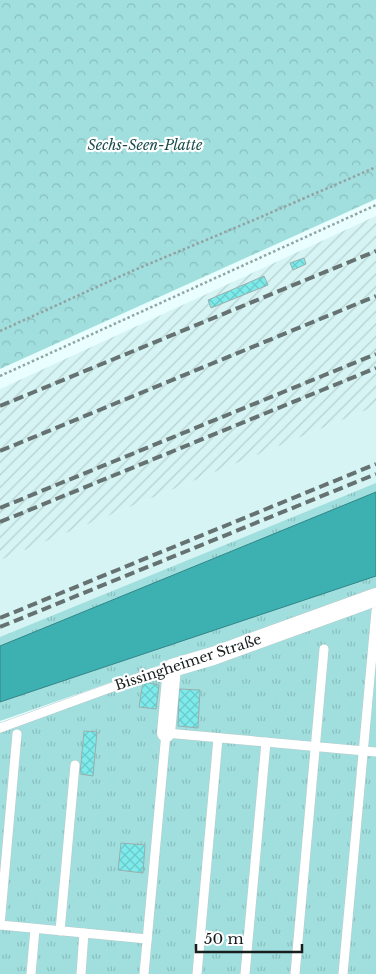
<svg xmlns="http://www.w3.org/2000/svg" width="376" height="974" font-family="'Libre Baskerville',serif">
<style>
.built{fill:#d5f4f3}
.industrial{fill:url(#industrial-furrows)}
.grass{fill:url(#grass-tufts)}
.forest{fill:url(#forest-crowns)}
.water{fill:#3db1b2;stroke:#328586}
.building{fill:url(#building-cross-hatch);stroke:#9aaead}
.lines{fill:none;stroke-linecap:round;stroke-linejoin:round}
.lane-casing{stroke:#b7cccb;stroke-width:10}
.street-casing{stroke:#b7cccb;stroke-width:19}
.path{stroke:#93a2a2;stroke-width:2.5;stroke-dasharray:2.5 2.5;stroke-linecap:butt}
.lane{stroke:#fff;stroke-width:9}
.street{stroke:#fff;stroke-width:18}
.rail{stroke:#667272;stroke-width:4;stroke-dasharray:10 5;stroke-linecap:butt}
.labels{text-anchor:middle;stroke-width:4.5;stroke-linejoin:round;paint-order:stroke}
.park-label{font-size:14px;font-style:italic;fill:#194b4b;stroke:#fff}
.street-label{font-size:14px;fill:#171e1e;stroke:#fff}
</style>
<defs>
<pattern id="industrial-furrows" width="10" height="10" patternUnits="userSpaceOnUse" patternTransform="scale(1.25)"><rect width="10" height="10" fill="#d5f4f3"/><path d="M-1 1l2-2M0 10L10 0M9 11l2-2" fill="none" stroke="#b6d1d0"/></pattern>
<pattern id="grass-tufts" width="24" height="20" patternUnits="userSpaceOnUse" patternTransform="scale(1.25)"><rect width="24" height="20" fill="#a0dfde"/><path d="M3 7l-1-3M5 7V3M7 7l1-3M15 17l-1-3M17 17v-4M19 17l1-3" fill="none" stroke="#89bfbe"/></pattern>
<pattern id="forest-crowns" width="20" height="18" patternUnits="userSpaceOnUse" patternTransform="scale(1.25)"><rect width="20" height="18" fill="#a0dfde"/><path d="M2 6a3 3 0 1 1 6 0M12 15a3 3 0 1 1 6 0" fill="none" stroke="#89bfbe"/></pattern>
<pattern id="building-cross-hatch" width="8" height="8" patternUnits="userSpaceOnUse" patternTransform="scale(1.25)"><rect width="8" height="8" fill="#7debeb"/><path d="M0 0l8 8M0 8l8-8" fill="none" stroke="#6bc9c9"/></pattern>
</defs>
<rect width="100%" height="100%" fill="#e9fefe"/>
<!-- built -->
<path class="built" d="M376 406V485L0 638V560Z"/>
<!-- industrial -->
<path class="industrial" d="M376 216V406L0 560V389Z"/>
<!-- grass -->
<g class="grass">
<path d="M376 483V590L0 721V637Z"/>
<path d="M376 602V974H0V733L153 676Z"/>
</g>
<!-- forest -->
<path class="forest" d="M0 0H376V199L0 369Z"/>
<!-- water -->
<path class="water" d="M376 492V576L0 702V646Z"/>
<!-- building -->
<g class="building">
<path d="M304 258 306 264 293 270 290 263Z"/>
<path d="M264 276 268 285 211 308 208 300Z"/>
<path d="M143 682 159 685 156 709 139 707Z"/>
<path d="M179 689 200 690 198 728 178 726Z"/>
<path d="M84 731 97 732 93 776 80 774Z"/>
<path d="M121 843 145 845 143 873 118 870Z"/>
</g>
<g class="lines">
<!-- lane casing -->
<g class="lane-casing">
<g id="lane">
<path d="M0 728 151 673 172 668"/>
<path d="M0 925 17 734"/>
<path d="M0 925 147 939"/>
<path d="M60 931 75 765"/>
<path d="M31 974 35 929"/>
<path d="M81 974 84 933"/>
<path d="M144 974 166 733 376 752"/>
<path d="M197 974 218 738"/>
<path d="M245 974 266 742"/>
<path d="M295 974 324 649"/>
<path d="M343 974 376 611"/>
</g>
</g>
<!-- street casing -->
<g class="street-casing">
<path id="street" d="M166 733 172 668 213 656 376 597"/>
</g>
<!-- path -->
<g class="path">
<path d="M0 331 132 271 261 217 376 167"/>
<path d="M0 376 376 205"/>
</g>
<!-- lane -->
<use href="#lane" class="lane"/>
<!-- street -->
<use href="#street" class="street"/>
<!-- rail -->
<g class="rail">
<path d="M0 406 376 251"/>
<path d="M0 451 376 296"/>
<path d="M0 508 376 354"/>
<path d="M0 522 376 368"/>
<path d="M0 618 376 464"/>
<path d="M0 627 376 474"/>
</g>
</g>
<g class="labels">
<!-- park labels -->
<g class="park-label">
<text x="145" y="150">Sechs-Seen-Platte</text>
</g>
<!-- street labels -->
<g class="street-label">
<text transform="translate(188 662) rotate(-18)" y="5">Bissingheimer Straße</text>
</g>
</g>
<!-- scale -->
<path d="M196 944v8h106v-8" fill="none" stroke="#171e1e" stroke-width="2.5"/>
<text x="204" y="944" font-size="15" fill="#171e1e" stroke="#ffffff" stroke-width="4" paint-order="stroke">50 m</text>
</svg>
